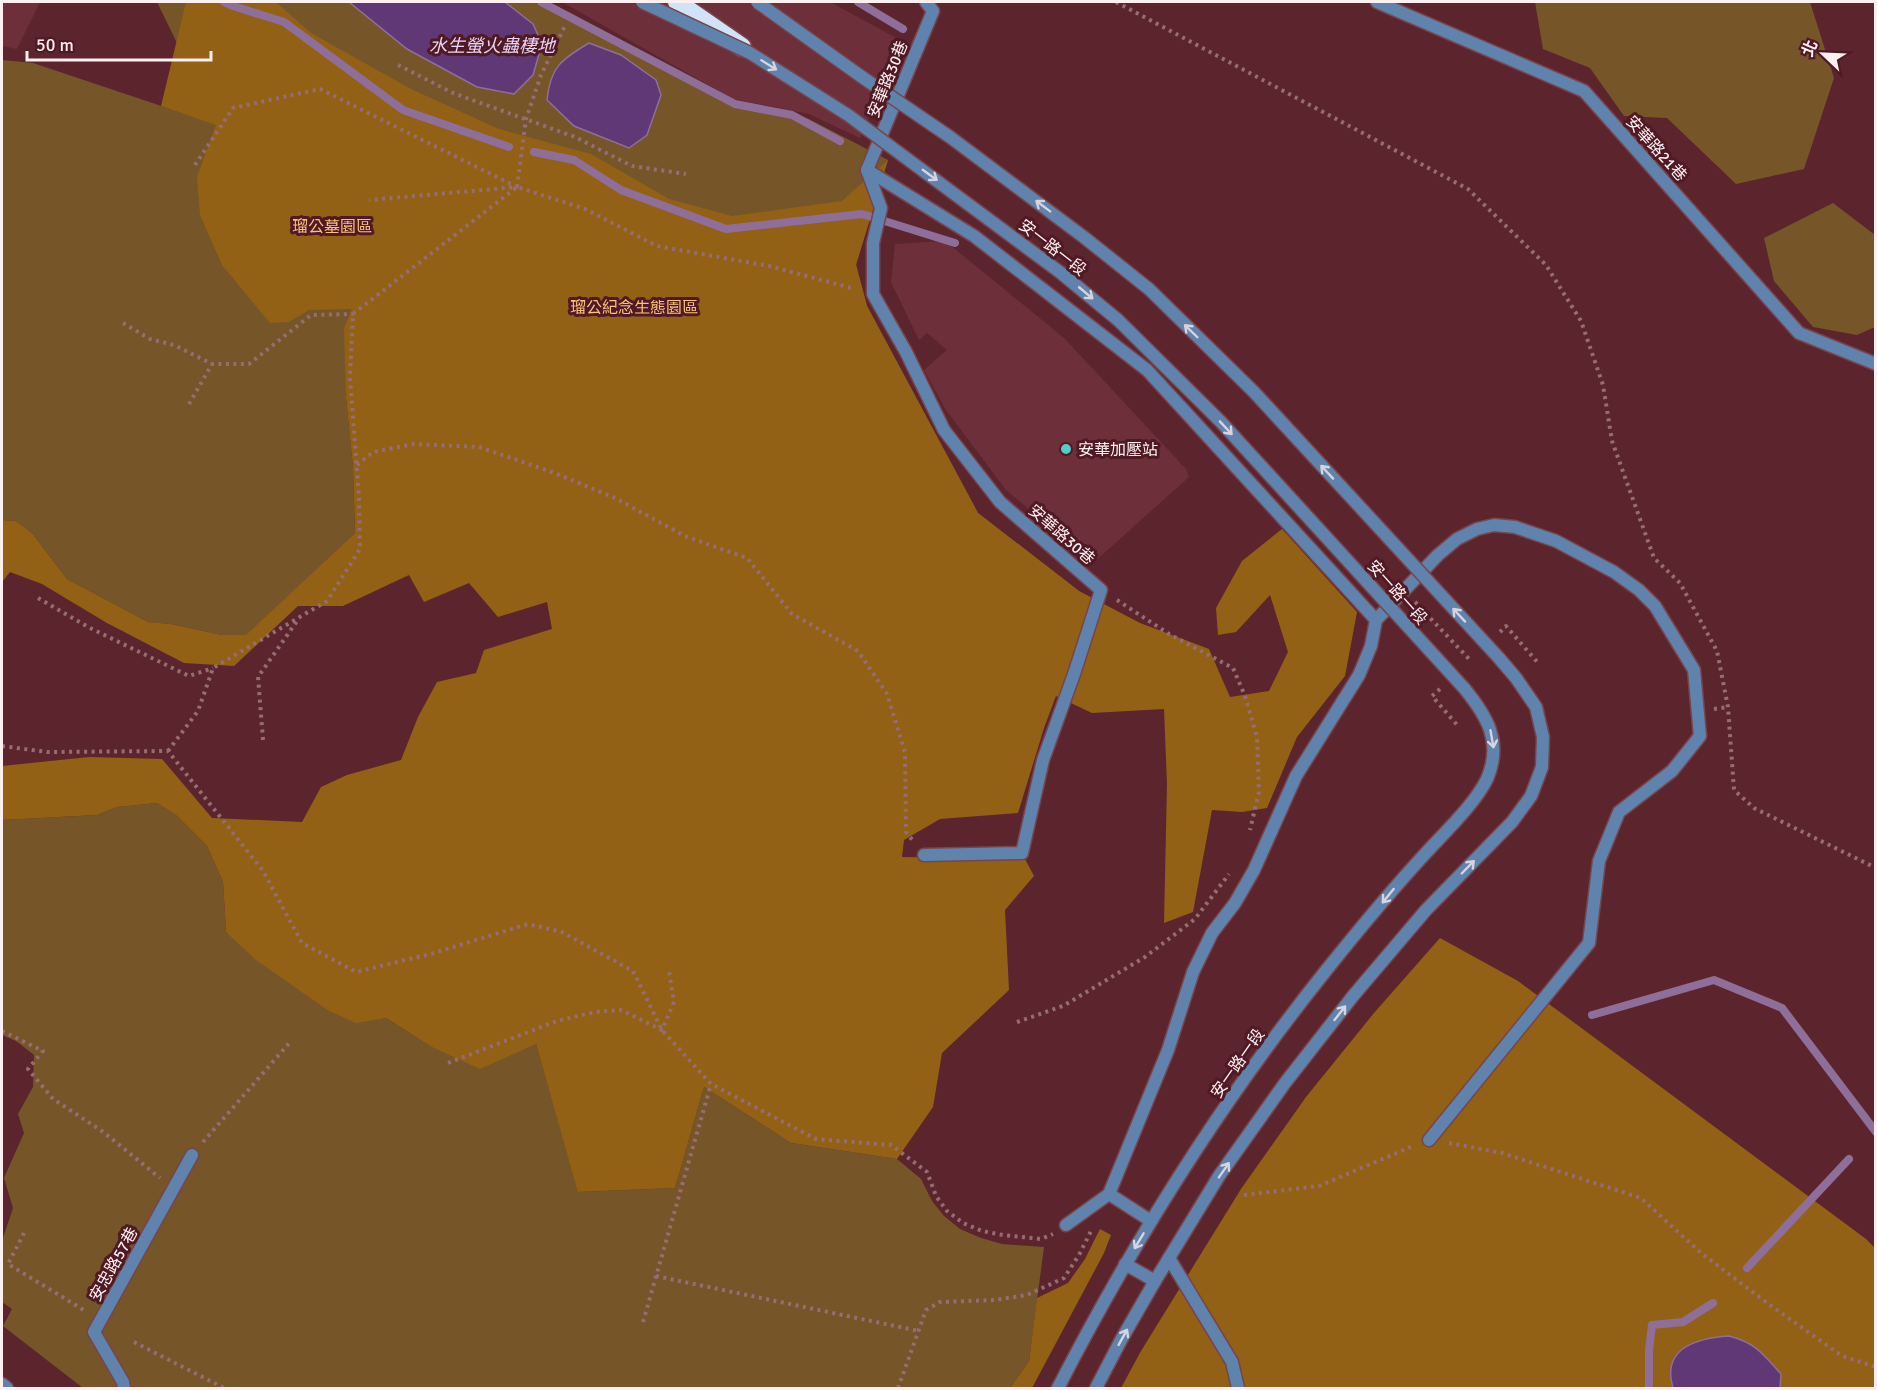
<svg xmlns="http://www.w3.org/2000/svg" width="1877" height="1390" font-family="Signika,'Noto Sans TC',sans-serif">
<style>
.built{fill:#6d303b}
.green{fill:#765529}
.forest{fill:#926115}
.water{fill:#5f3875;stroke:#8f6f9a;stroke-width:1.5}
.lines{fill:none;stroke-linecap:round;stroke-linejoin:round}
.stream{stroke:#8f6f9a;stroke-width:8}
.service-casing{stroke:#76454d;stroke-width:15}
.tertiary-casing{stroke:#76454d;stroke-width:15}
.motorway-casing{stroke:#76454d;stroke-width:21}
.path{stroke:#966d73;stroke-width:4;stroke-dasharray:3 4.5;stroke-linecap:butt}
.service{stroke:#5f83ac;stroke-width:12}
.tertiary{stroke:#5f83ac;stroke-width:12}
.motorway{stroke:#d2e3f7;stroke-width:18}
.tertiary-bridge-casing{stroke:#76454d;stroke-width:15;stroke-linecap:butt}
.tertiary-bridge{stroke:#5f83ac;stroke-width:12}
.oneway{stroke:#d6d4df}
.poi-dot{fill:#53cdc9;stroke:#501a24;stroke-width:2}
.labels{text-anchor:middle;stroke-width:6;stroke-linejoin:round;paint-order:stroke}
.street-label{font-size:16px;fill:#feeff0;stroke:#501a24}
.park-label{font-size:16px;fill:#f9c17a;stroke:#501a24}
.poi-label{font-size:16px;fill:#feeff0;stroke:#501a24;text-anchor:start}
.water-label{font-size:18px;font-style:italic;fill:#e9d3f7;stroke:#501a24}
</style>
<rect width="100%" height="100%" fill="#5c252e"/>
<!-- built -->
<g class="built">
<path d="M2 2H40L17 49 2 46Z"/>
<path d="M562 2H830L902 41 860 138 809 114 733 99Z"/>
<path d="M945 241 1064 338 1186 469 1189 477 1093 563 1006 490 946 410 924 370 947 350 927 333 919 340 891 282 895 244Z"/>
</g>
<!-- green -->
<g class="green">
<path d="M157 2H534L734 105 809 119 888 160 856 264 867 306 978 513 1079 591 346 398 353 467 355 533 247 635H222L171 624 148 622 67 579 32 533 16 521 2 520V60L33 63 206 121 178 45Z"/>
<path d="M1535 2H1810L1834 78 1804 169 1736 184 1667 118 1624 116 1590 68 1543 49Z"/>
<path d="M1833 203 1875 235V327L1857 335 1813 327 1774 281 1764 238Z"/>
<path d="M157 803 176 815 207 846 223 882 226 932 356 1022 386 1018 430 1046 536 1044 579 1192 675 1188 704 1087 791 1143 897 1159 921 1179 932 1201 944 1216 960 1229 981 1238 1002 1244 1044 1247 1029 1361 1010 1388H83L3 1326 12 1309 2 1302V1241L13 1208 4 1178 24 1133 18 1114 33 1087 34 1055 16 1041 2 1035V820L97 815 117 807Z"/>
</g>
<!-- forest -->
<g class="forest">
<path d="M186 2H272L277 3 311 33 411 89 499 129 591 154 669 199 732 216 842 201 888 160 856 265 867 306 978 513 1079 591 1140 623 1209 649 1230 697 1269 691 1288 652 1270 595 1236 632 1218 635 1216 608 1242 561 1282 529 1357 612 1345 676 1297 737 1267 808 1242 812 1212 810 1193 912 1164 923 1167 784 1164 709 1092 713 1056 696 1044 728 1018 813 940 819 904 840 902 857 1025 859 1034 876 1005 910 1009 990 942 1053 933 1107 897 1159 791 1143 704 1087 675 1188 578 1192 536 1044 480 1069 430 1046 386 1018 356 1023 329 1011 256 960 226 932 223 882 207 846 176 815 157 803 117 807 97 815 2 820V766L89 757 162 759 212 818 302 822 321 787 347 775 401 760 418 717 437 682 476 673 484 650 552 629 547 602 498 617 469 583 424 602 409 575 343 606H298L234 666 184 663 107 623 42 584 10 572 2 582V520L16 521 32 533 67 579 148 622 171 624 222 635H246L355 533 353 467 346 398 344 328 352 309 309 310 289 322 270 323 222 265 200 215 197 177 216 125 161 106Z"/>
<path d="M1440 938 1518 981 1866 1239 1875 1248V1388H1121L1141 1351 1241 1189 1306 1097 1374 1013Z"/>
<path d="M1100 1229 1111 1235 1104 1253 1032 1388H1010L1029 1361 1037 1298 1068 1283 1085 1259Z"/>
</g>
<!-- water -->
<g class="water">
<path d="M349 2H505L533 24 542 44 533 75 514 94 477 87 407 49Z"/>
<path d="M589 43 621 55 656 80 661 95 647 135 629 148 574 126 547 100C550 67 562 59 589 43Z"/>
<path d="M1729 1336C1756 1343 1763 1354 1781 1374L1780 1388H1673C1661 1348 1697 1338 1729 1336Z"/>
</g>
<g class="lines">
<!-- stream -->
<g class="stream">
<path d="M224 2 230 5 284 22 403 110 509 147"/>
<path d="M541 2 735 104 792 115 840 141"/>
<path d="M858 2 903 29"/>
<path d="M534 152 574 160 621 190 726 229 862 214 955 243"/>
<path d="M1592 1015 1714 980 1782 1008 1876 1132"/>
<path d="M1747 1268 1849 1159"/>
<path d="M1649 1388V1350L1652 1325 1683 1322 1713 1303"/>
</g>
<!-- service casing -->
<g class="service-casing">
<g id="service">
<path d="M1377 2 1584 91 1799 333 1876 364"/>
<path d="M867 170 974 236 1147 370 1376 620"/>
<path d="M924 855 1022 853 1043 760 1074 674 1101 590 1000 502 944 430 906 352 873 294V243L881 208 867 170 933 11 926 2"/>
<path d="M1109 1194 1151 1221"/>
<path d="M1066 1225 1109 1194 1168 1050 1193 972 1212 933 1235 903 1254 870 1296 776 1359 675 1371 646 1376 620 1438 555 1457 539 1477 529 1494 525 1515 527 1556 541 1614 572 1639 590 1655 606 1694 670 1700 736 1672 771 1619 812 1599 861 1589 943 1429 1140"/>
<path d="M1169 1258 1232 1362 1238 1388"/>
<path d="M124 1388 123 1382 94 1332 192 1155"/>
</g>
</g>
<!-- tertiary casing -->
<g class="tertiary-casing">
<g id="tertiary">
<path d="M1125 1264 1155 1281"/>
<path d="M2 1384 7 1388"/>
<path d="M1058 1388C1133 1242 1221 1102 1324 973 1356 933 1389 893 1424 855 1443 834 1475 804 1487 779 1503 742 1487 716 1464 688"/>
<path d="M1096 1388 1121 1340 1155 1281 1219 1176 1285 1083 1353 996 1426 910 1512 822 1531 796 1542 767 1543 737 1536 707 1516 678 1499 658"/>
</g>
</g>
<!-- motorway casing -->
<g class="motorway-casing">
<path id="motorway" d="M677 2 742 47"/>
</g>
<!-- path -->
<g class="path">
<path d="M1116 2 1468 189 1546 265 1581 321 1603 385 1612 441 1654 558 1680 583 1717 651 1728 707 1734 790 1754 808 1876 868"/>
<path d="M398 65 453 93 575 137 632 166 686 174"/>
<path d="M195 165 233 108 320 89 517 187 369 200"/>
<path d="M517 187 526 119 541 75 565 26"/>
<path d="M123 323 150 339 174 345 212 364H249L311 315 353 314"/>
<path d="M189 404 212 364"/>
<path d="M357 465 373 452 414 444 479 447 552 472 615 498 685 536 747 558 792 614 858 651 887 694 905 752 906 832 914 842"/>
<path d="M38 598 90 628 189 676 213 668"/>
<path d="M1117 600 1169 634 1233 668 1245 696 1257 737 1259 792 1250 830"/>
<path d="M1415 602 1470 660"/>
<path d="M1500 632 1506 626 1538 663"/>
<path d="M1440 689 1432 696 1458 726"/>
<path d="M1714 709 1728 707"/>
<path d="M263 740 258 677 297 621"/>
<path d="M2 746 47 752 168 751 263 871 302 943 356 972 434 953 528 924 562 932 633 971 662 1030 711 1084 816 1139 891 1145 927 1172 936 1196 947 1211 963 1223 982 1231 1003 1235 1041 1239 1053 1234"/>
<path d="M168 751 198 711 213 668 327 601 360 549 359 498 350 377 353 314 517 187 585 209 657 246 769 266 855 289"/>
<path d="M1017 1022 1063 1006 1145 957 1195 919 1229 874"/>
<path d="M2 1031 43 1051 28 1069 53 1099 102 1131 160 1178"/>
<path d="M448 1063 557 1021 595 1012 621 1010 662 1030 674 1002 669 971"/>
<path d="M203 1142 291 1041"/>
<path d="M1449 1143 1502 1153 1641 1198 1701 1253 1770 1305 1842 1356 1876 1367"/>
<path d="M1244 1195 1319 1186 1413 1146"/>
<path d="M24 1233 8 1264 87 1312"/>
<path d="M656 1276 919 1331"/>
<path d="M643 1322 711 1084"/>
<path d="M134 1342 224 1388"/>
<path d="M898 1388 926 1310 940 1302 995 1300 1027 1295 1064 1278 1079 1255 1092 1229"/>
</g>
<!-- service -->
<use href="#service" class="service"/>
<!-- tertiary -->
<use href="#tertiary" class="tertiary"/>
<!-- motorway -->
<use href="#motorway" class="motorway"/>
<!-- tertiary-bridge casing -->
<g class="tertiary-bridge-casing">
<g id="tertiary-bridge">
<path d="M642 2 750 53 848 115 1061 273 1118 320 1221 422 1464 688"/>
<path d="M757 2 862 77 950 137 1085 238 1149 289 1254 392 1499 658"/>
</g>
</g>
<!-- tertiary-bridge -->
<use href="#tertiary-bridge" class="tertiary-bridge"/>
</g>
<!-- one-way arrows -->
<defs><path id="oneway-shaft" d="M-6 0H5M1.5-3L5.5 0L1.5 3" fill="none" stroke-width="1.6" stroke-linecap="round" stroke-linejoin="round" transform="scale(1.5)"/></defs>
<g class="oneway">
<use href="#oneway-shaft" transform="translate(769 65) rotate(32)"/>
<use href="#oneway-shaft" transform="translate(930 175) rotate(36)"/>
<use href="#oneway-shaft" transform="translate(1043 206) rotate(-143)"/>
<use href="#oneway-shaft" transform="translate(1086 293) rotate(40)"/>
<use href="#oneway-shaft" transform="translate(1191 331) rotate(-136)"/>
<use href="#oneway-shaft" transform="translate(1226 428) rotate(47)"/>
<use href="#oneway-shaft" transform="translate(1327 472) rotate(-133)"/>
<use href="#oneway-shaft" transform="translate(1459 615) rotate(-133)"/>
<use href="#oneway-shaft" transform="translate(1492 739) rotate(80)"/>
<use href="#oneway-shaft" transform="translate(1468 867) rotate(-46)"/>
<use href="#oneway-shaft" transform="translate(1388 896) rotate(129)"/>
<use href="#oneway-shaft" transform="translate(1340 1013) rotate(-52)"/>
<use href="#oneway-shaft" transform="translate(1224 1170) rotate(-55)"/>
<use href="#oneway-shaft" transform="translate(1139 1241) rotate(121)"/>
<use href="#oneway-shaft" transform="translate(1123 1337) rotate(-61)"/>
</g>
<!-- markers -->
<circle class="poi-dot" cx="1066" cy="449" r="6"/>
<g class="labels">
<!-- street labels -->
<g class="street-label">
<text transform="translate(887 79) rotate(-68)" y="6">安華路30巷</text>
<text transform="translate(1657 148) rotate(48)" y="6">安華路21巷</text>
<text transform="translate(1053 247) rotate(38)" y="6">安一路一段</text>
<text transform="translate(1062 534) rotate(41)" y="6">安華路30巷</text>
<text transform="translate(1398 592) rotate(48)" y="6">安一路一段</text>
<text transform="translate(1237 1063) rotate(-55)" y="6">安一路一段</text>
<text transform="translate(113 1264) rotate(-61)" y="6">安忠路57巷</text>
</g>
<!-- park labels -->
<g class="park-label">
<text x="332" y="232">瑠公墓園區</text>
<text x="634" y="313">瑠公紀念生態園區</text>
</g>
<!-- poi labels -->
<g class="poi-label">
<text x="1078" y="455">安華加壓站</text>
</g>
<!-- water labels -->
<g class="water-label">
<text x="492" y="52">水生螢火蟲棲地</text>
</g>
</g>
<!-- border -->
<rect width="1877" height="1390" fill="none" stroke="#feeff0" stroke-width="6"/>
<!-- north arrow -->
<g transform="translate(1823 54) rotate(293)" stroke="#501a24" stroke-width="4.5" paint-order="stroke">
<path d="M0-4.5L10 22L0 15L-10 22Z" fill="#feeff0"/>
<text y="-9" font-size="16" font-weight="bold" text-anchor="middle" fill="#feeff0">北</text>
</g>
<!-- scale -->
<path d="M27 51v9h184v-9" fill="none" stroke="#feeff0" stroke-width="3"/>
<text x="36" y="51" font-size="18" fill="#feeff0" stroke="#501a24" stroke-width="4.5" paint-order="stroke">50 m</text>
</svg>
